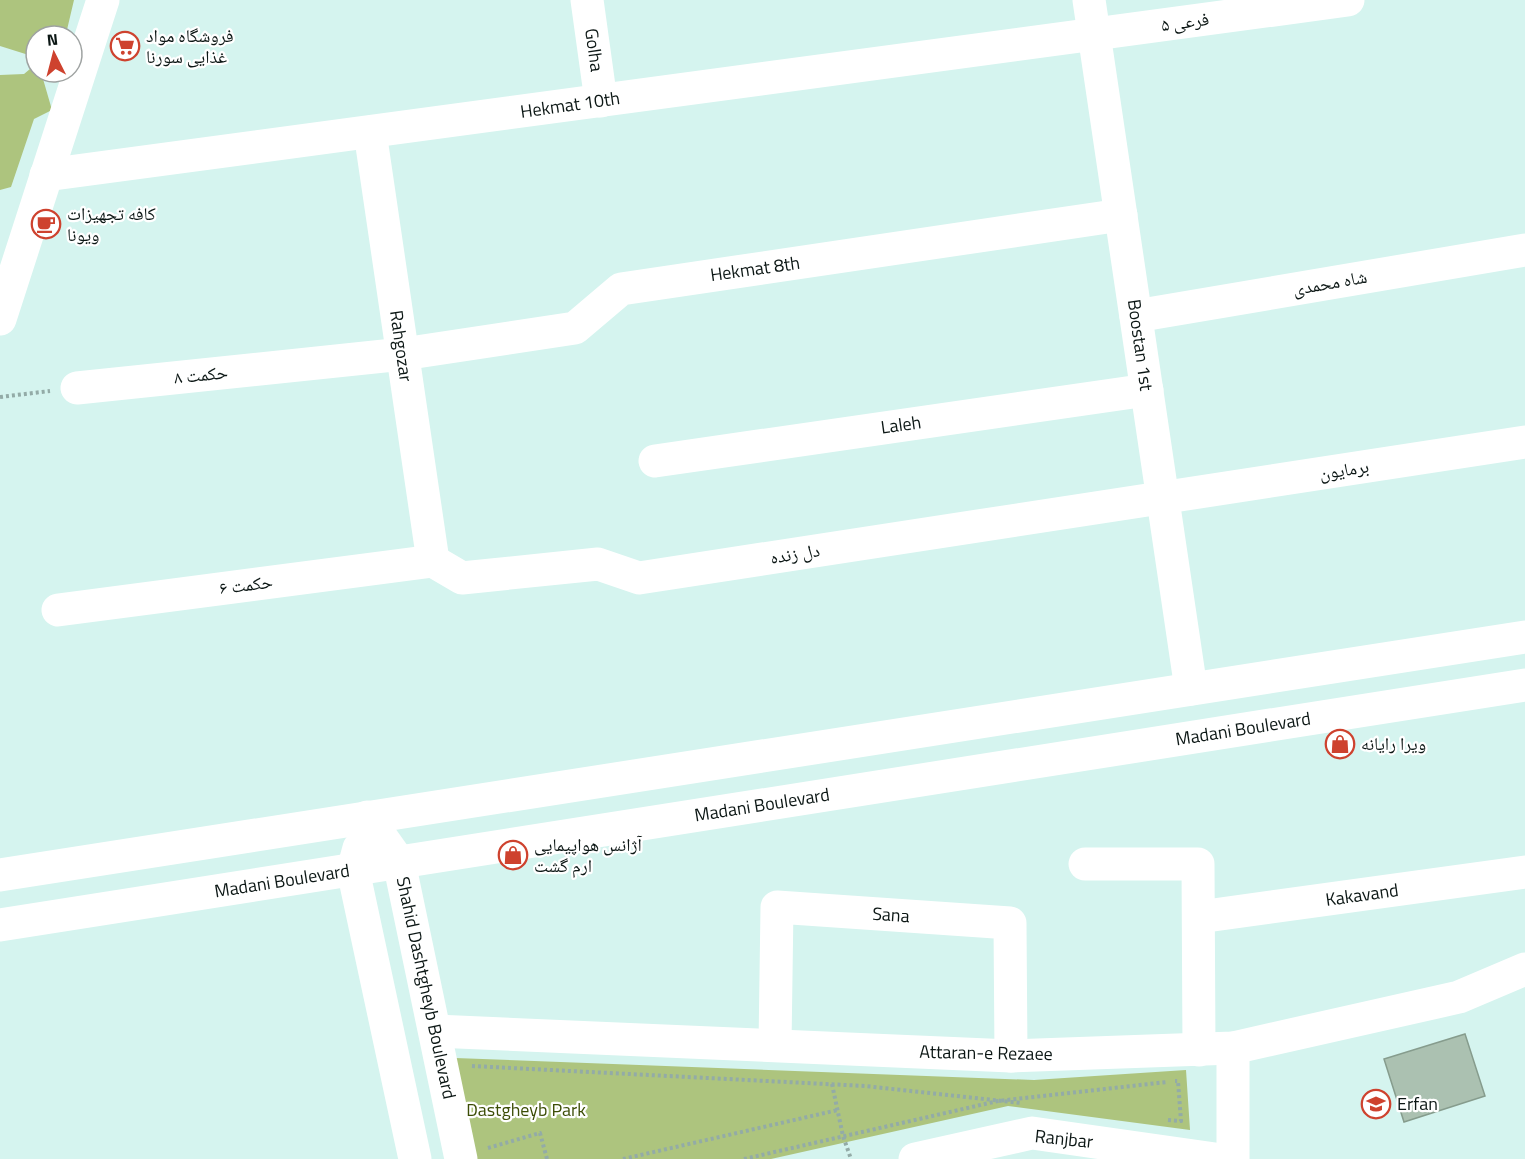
<svg xmlns="http://www.w3.org/2000/svg" width="1525" height="1159" font-family="'Titillium Web','Noto Naskh Arabic',sans-serif">
<style>
.green{fill:#adc47e}
.building{fill:#abc1b1;stroke:#869c8d;stroke-width:1.5}
.lines{fill:none;stroke-linecap:round;stroke-linejoin:round}
.path{stroke:#93aba7;stroke-width:4;stroke-dasharray:3 3;stroke-linecap:butt}
.minor{stroke:#fff;stroke-width:33}
.labels{text-anchor:middle;stroke-width:4.5;stroke-linejoin:round;paint-order:stroke}
.street-label{font-size:18px;fill:#0c1715;stroke:#fff}
.poi-label{font-size:18px;fill:#0c1715;stroke:#fff;text-anchor:start}
.park-label{font-size:18px;fill:#3c4d06;stroke:#fff}
</style>
<rect width="100%" height="100%" fill="#d5f4ef"/>
<!-- green -->
<g class="green">
<path d="M0 0H74L66 34 63 36H36L35 57 0 46Z"/>
<path d="M36 64V72H41L52 110 34 119 11 187 0 190V75L24 74Z"/>
<path d="M455 1058 1034 1080 1186 1070 1190 1130 1008 1106 771 1159H477Z"/>
</g>
<!-- building -->
<path class="building" d="M1465 1034 1485 1096 1404 1122 1384 1059Z"/>
<g class="lines">
<!-- path -->
<g class="path">
<path d="M0 397 50 391"/>
<path d="M472 1066 865 1086 1021 1103"/>
<path d="M832 1084 843 1136 851 1159"/>
<path d="M1168 1120 1181 1121 1178 1081H1175"/>
<path d="M488 1148 540 1133 547 1159"/>
<path d="M623 1159 838 1110"/>
<path d="M744 1159 998 1101 1167 1082"/>
</g>
<!-- minor -->
<g class="minor">
<path d="M587 0 601 101"/>
<path d="M1089 0 1191 689"/>
<path d="M370 132 433 561"/>
<path d="M46 175 1348 0"/>
<path d="M1136 316 1525 250"/>
<path d="M0 319 103 0"/>
<path d="M77 388 403 354 575 328 621 289 1121 215"/>
<path d="M655 461 1147 390"/>
<path d="M433 561 462 578 598 564 639 578 1525 442"/>
<path d="M58 610 433 561"/>
<path d="M367 817 399 862 461 1159"/>
<path d="M359 848 353 870 415 1159"/>
<path d="M1085 864H1198L1199 1050"/>
<path d="M0 875 1525 637"/>
<path d="M1199 917 1525 872"/>
<path d="M0 925 1525 685"/>
<path d="M435 1031 1011 1056 1233 1048 1459 997 1525 969"/>
<path d="M775 1045 777 907 1010 923 1011 1056"/>
<path d="M1233 1048V1159"/>
<path d="M915 1159 1032 1133 1215 1159"/>
</g>
</g>
<!-- icons -->
<defs>
<g id="supermarket-ring" transform="scale(1.5)"><circle r="9.5" fill="#fff" stroke="#ce422e" stroke-width="1.5"/><path d="M-6-5.5h2.5l.6 2H6L4.5 2H-2.5L-4.4-4H-6ZM-1.5 3.2a1.3 1.3 0 1 0 .1 0ZM3 3.2a1.3 1.3 0 1 0 .1 0Z" fill="#ce422e"/></g>
<g id="cafe-ring" transform="scale(1.5)"><circle r="9.5" fill="#fff" stroke="#ce422e" stroke-width="1.5"/><path d="M-5.5-4.5H6V0H3Q3 3.5 0 3.5H-2.5Q-5.5 3.5-5.5 0ZM3-3.2v2h1.7v-2ZM-6 4.5H4V6H-6Z" fill="#ce422e"/></g>
<g id="shop-ring" transform="scale(1.5)"><circle r="9.5" fill="#fff" stroke="#ce422e" stroke-width="1.5"/><path d="M-5-2.5h2.3a2.7 3.5 0 0 1 5.4 0H5L5.5 6h-11ZM-1.5-2.5h3a1.5 2.3 0 0 0-3 0Z" fill="#ce422e"/></g>
<g id="school-ring" transform="scale(1.5)"><circle r="9.5" fill="#fff" stroke="#ce422e" stroke-width="1.5"/><path d="M0-5L7-2L0 1L-7-2ZM-4 1L0 2.5L4 1V4Q0 6-4 4Z" fill="#ce422e"/></g>
</defs>
<g fill-rule="evenodd">
<use href="#supermarket-ring" x="125" y="46"/>
<use href="#cafe-ring" x="46" y="224"/>
<use href="#shop-ring" x="1340" y="744"/>
<use href="#shop-ring" x="513" y="855"/>
<use href="#school-ring" x="1376" y="1104"/>
</g>
<g class="labels">
<!-- street labels -->
<g class="street-label">
<text transform="translate(1185 22) rotate(-8)" y="6">فرعی ۵</text>
<text transform="translate(594 50) rotate(82)" y="6">Golha</text>
<text transform="translate(570 105) rotate(-8)" y="6">Hekmat 10th</text>
<text transform="translate(755 269) rotate(-8)" y="6">Hekmat 8th</text>
<text transform="translate(1330 283) rotate(-10)" y="6">شاه محمدی</text>
<text transform="translate(1140 345) rotate(82)" y="6">Boostan 1st</text>
<text transform="translate(401 346) rotate(82)" y="6">Rahgozar</text>
<text transform="translate(201 375) rotate(-6)" y="6">حکمت ۸</text>
<text transform="translate(901 425) rotate(-8)" y="6">Laleh</text>
<text transform="translate(1344 470) rotate(-9)" y="6">برمایون</text>
<text transform="translate(795 554) rotate(-9)" y="6">دل زنده</text>
<text transform="translate(246 585) rotate(-7)" y="6">حکمت ۶</text>
<text transform="translate(1243 729) rotate(-9)" y="6">Madani Boulevard</text>
<text transform="translate(762 805) rotate(-9)" y="6">Madani Boulevard</text>
<text transform="translate(282 881) rotate(-9)" y="6">Madani Boulevard</text>
<text transform="translate(1362 895) rotate(-8)" y="6">Kakavand</text>
<text transform="translate(891 915) rotate(4)" y="6">Sana</text>
<text transform="translate(426 988) rotate(78)" y="6">Shahid Dashtgheyb Boulevard</text>
<text transform="translate(986 1053) rotate(1)" y="6">Attaran-e Rezaee</text>
<text transform="translate(1064 1139) rotate(6)" y="6">Ranjbar</text>
</g>
<!-- poi labels -->
<g class="poi-label">
<text x="146" y="42">فروشگاه مواد<tspan x="146" dy="21">غذایی سورنا</tspan></text>
<text x="67" y="220">کافه تجهیزات<tspan x="67" dy="21">ویونا</tspan></text>
<text x="1361" y="750">ویرا رایانه</text>
<text x="534" y="851">آژانس هواپیمایی<tspan x="534" dy="21">ارم‌ گشت</tspan></text>
<text x="1397" y="1110">Erfan</text>
</g>
<!-- park labels -->
<g class="park-label">
<text x="526" y="1116">Dastgheyb Park</text>
</g>
</g>
<!-- north arrow -->
<g transform="translate(54 54) rotate(354)"><circle r="28" fill="#ffffff" stroke="#9ea2a1" stroke-width="1.5"/>
<path d="M0-4.5L10 22L0 15L-10 22Z" fill="#ce422e"/>
<text y="-9" font-size="16" font-weight="bold" text-anchor="middle" fill="#0c1715">N</text>
</g>
</svg>
